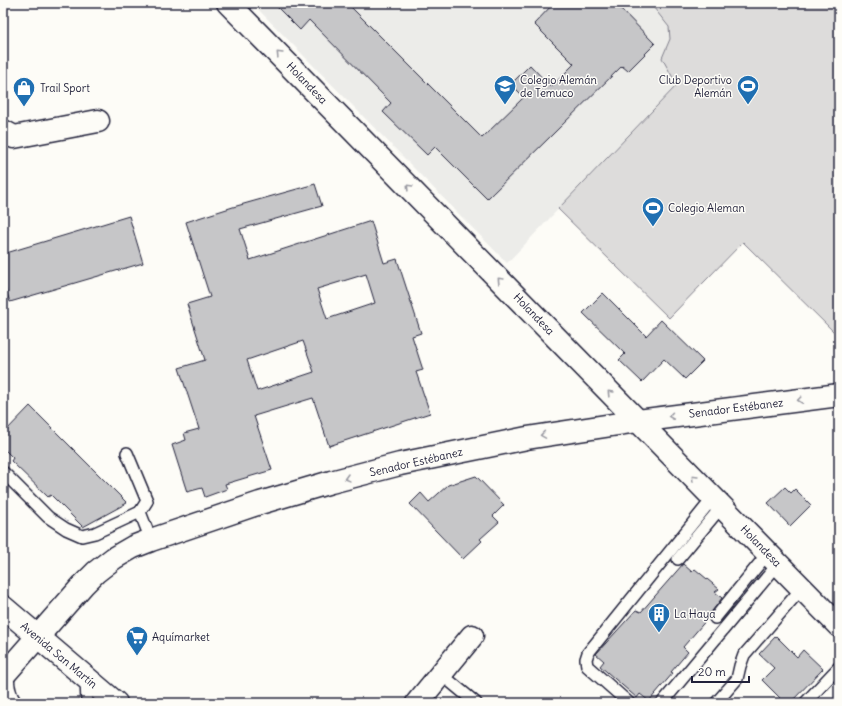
<svg xmlns="http://www.w3.org/2000/svg" width="842" height="706" font-family="Delius,sans-serif">
<style>
.built{fill:#ecece9}
.green{fill:#dddcdb;stroke:#807f8b}
.building{fill:#c6c6c8;stroke:#22223b;fill-rule:evenodd}
.lines{fill:none;stroke-linecap:round;stroke-linejoin:round}
.lane-casing{stroke:#22223b;stroke-width:14}
.street-casing{stroke:#22223b;stroke-width:25}
.secondary-casing{stroke:#22223b;stroke-width:25}
.lane{stroke:#fdfcf7;stroke-width:11}
.street{stroke:#fdfcf7;stroke-width:22}
.secondary{stroke:#fdfcf7;stroke-width:22}
.oneway{stroke:#9a9aa2}
.labels{text-anchor:middle;stroke-width:3;stroke-linejoin:round;paint-order:stroke}
.poi-label{font-size:11px;fill:#22223b;stroke:#fdfcf7;text-anchor:start}
.street-label{font-size:11px;fill:#22223b;stroke:#fdfcf7}
</style>
<rect width="100%" height="100%" fill="#fdfcf7"/>
<filter id="ink" filterUnits="userSpaceOnUse"><feTurbulence type="fractalNoise" baseFrequency=".025" numOctaves="2"/><feDisplacementMap in="SourceGraphic" scale="8" xChannelSelector="R" yChannelSelector="G"/><feConvolveMatrix kernelMatrix="1 2 1 2 8 2 1 2 1" color-interpolation-filters="sRGB"/></filter>
<g filter="url(#ink)">
<!-- built -->
<path class="built" d="M252 3H755L507 263Z"/>
<!-- green -->
<path class="green" d="M650 3H839V337L743 242 669 318 558 209 677 85 662 58 670 39 669 27Z"/>
<!-- building -->
<g class="building">
<path d="M273 3H347L482 138 524 97 511 84 530 65 551 87 574 64 534 24 554 3H615L655 44 628 71 622 66 487 199 435 147 427 155 383 112 391 103 309 20 300 30Z"/>
<path d="M315 184 322 206 240 229 250 260 371 221 384 263 397 259 421 333 412 336 423 370 416 372 430 413 329 446 313 398 254 416 272 470 225 484 227 489 205 497 202 488 187 492 172 445 186 440 184 433 199 429 179 368 205 360 187 304 210 297 186 222 233 207ZM366 274 375 303 327 319 317 289ZM303 341 314 372 257 391 247 360Z"/>
<path d="M129 216 143 263 10 302 3 281V254Z"/>
<path d="M603 293 646 336 661 320 703 361 685 379 664 359 642 382 619 360 625 354 583 313Z"/>
<path d="M30 406 127 503 83 527 51 495 48 497 11 461 13 458 3 448V434Z"/>
<path d="M476 476 504 505 493 516 499 522 480 539 482 541 463 559 410 504 421 493 429 502 448 485Z"/>
<path d="M785 487 791 493 795 489 811 505 790 526 768 503Z"/>
<path d="M683 564 692 572 695 569 719 589 715 592 722 598 710 614 708 618 683 647 688 652 671 672 673 673 649 701 640 694 637 698 600 666 604 661 596 654 636 610 641 612Z"/>
<path d="M776 636 797 657 803 650 823 669 790 703H785L762 680 774 668 759 654Z"/>
</g>
<g class="lines">
<!-- lane casing -->
<g class="lane-casing">
<g id="lane">
<path d="M127 453 147 501 140 512 151 540"/>
<path d="M3 472 48 517 66 529 82 536 95 533 140 512"/>
<path d="M678 559 722 506"/>
<path d="M715 618 768 553"/>
<path d="M9 671C7 683 9 693 16 703"/>
<path d="M441 674 476 703"/>
<path d="M86 680 87 703"/>
<path d="M629 703 587 666 586 659 588 653 713 498"/>
<path d="M662 703 778 564"/>
<path d="M716 703 737 679 740 666 744 655 802 588"/>
<path d="M805 703 839 667"/>
</g>
</g>
<!-- street casing -->
<g class="street-casing">
<g id="street">
<path d="M228 3 839 626"/>
<path d="M3 131 14 137 98 121"/>
<path d="M417 703 472 636"/>
</g>
</g>
<!-- secondary casing -->
<g class="secondary-casing">
<g id="secondary">
<path d="M3 607 116 703"/>
<path d="M3 676 83 585 96 572 114 558 133 547 151 540 260 503 331 482 400 464 527 438 638 421 839 395"/>
</g>
</g>
<!-- lane -->
<use href="#lane" class="lane"/>
<!-- street -->
<use href="#street" class="street"/>
<!-- secondary -->
<use href="#secondary" class="secondary"/>
</g>
<!-- one-way arrows -->
<defs><path id="oneway-chevron" d="M-2-3.5L2.5 0L-2 3.5" fill="none" stroke-width="1.6" stroke-linecap="round" stroke-linejoin="round"/></defs>
<g class="oneway">
<use href="#oneway-chevron" transform="translate(279 54) rotate(-134)"/>
<use href="#oneway-chevron" transform="translate(409 187) rotate(-134)"/>
<use href="#oneway-chevron" transform="translate(500 280) rotate(-134)"/>
<use href="#oneway-chevron" transform="translate(610 393) rotate(-134)"/>
<use href="#oneway-chevron" transform="translate(800 400) rotate(173)"/>
<use href="#oneway-chevron" transform="translate(671 416) rotate(172)"/>
<use href="#oneway-chevron" transform="translate(543 435) rotate(171)"/>
<use href="#oneway-chevron" transform="translate(347 478) rotate(165)"/>
<use href="#oneway-chevron" transform="translate(694 478) rotate(-134)"/>
</g>
</g>
<!-- icons -->
<defs>
<g id="school-pin" transform="scale(1.15)"><path d="M0 17L-7.5 6A9.5 9.5 0 1 1 7.5 6Z" fill="#1f6fb2" stroke="#fdfcf7"/><path d="M0-5L7-2L0 1L-7-2ZM-4 1L0 2.5L4 1V4Q0 6-4 4Z" fill="#fff"/></g>
<g id="stadium-pin" transform="scale(1.15)"><path d="M0 17L-7.5 6A9.5 9.5 0 1 1 7.5 6Z" fill="#1f6fb2" stroke="#fdfcf7"/><path d="M0-5a6.5 5 0 1 0 0 10a6.5 5 0 1 0 0-10ZM-3.5-1.8h7v3.6h-7Z" fill="#fff"/></g>
<g id="shop-pin" transform="scale(1.15)"><path d="M0 17L-7.5 6A9.5 9.5 0 1 1 7.5 6Z" fill="#1f6fb2" stroke="#fdfcf7"/><path d="M-5-2.5h2.3a2.7 3.5 0 0 1 5.4 0H5L5.5 6h-11ZM-1.5-2.5h3a1.5 2.3 0 0 0-3 0Z" fill="#fff"/></g>
<g id="building-pin" transform="scale(1.15)"><path d="M0 17L-7.5 6A9.5 9.5 0 1 1 7.5 6Z" fill="#1f6fb2" stroke="#fdfcf7"/><path d="M-4-6H4V6H1V3H-1V6H-4ZM-2.5-4.3h1.7v1.8h-1.7ZM.8-4.3h1.7v1.8H.8ZM-2.5-1h1.7V.8h-1.7ZM.8-1h1.7V.8H.8Z" fill="#fff"/></g>
<g id="supermarket-pin" transform="scale(1.15)"><path d="M0 17L-7.5 6A9.5 9.5 0 1 1 7.5 6Z" fill="#1f6fb2" stroke="#fdfcf7"/><path d="M-6-5.5h2.5l.6 2H6L4.5 2H-2.5L-4.4-4H-6ZM-1.5 3.2a1.3 1.3 0 1 0 .1 0ZM3 3.2a1.3 1.3 0 1 0 .1 0Z" fill="#fff"/></g>
</defs>
<g fill-rule="evenodd">
<use href="#school-pin" x="505" y="86"/>
<use href="#stadium-pin" x="748" y="86"/>
<use href="#shop-pin" x="24" y="88"/>
<use href="#stadium-pin" x="653" y="208"/>
<use href="#building-pin" x="659" y="614"/>
<use href="#supermarket-pin" x="137" y="637"/>
</g>
<g class="labels">
<!-- poi labels -->
<g class="poi-label">
<text x="520" y="84">Colegio Alemán<tspan x="520" dy="13">de Temuco</tspan></text>
<text x="732" y="84" text-anchor="end">Club Deportivo<tspan x="732" dy="13">Alemán</tspan></text>
<text x="40" y="92">Trail Sport</text>
<text x="668" y="212">Colegio Aleman</text>
<text x="674" y="618">La Haya</text>
<text x="152" y="641">Aquímarket</text>
</g>
<!-- street labels -->
<g class="street-label">
<text transform="translate(307 83) rotate(46)" y="4">Holandesa</text>
<text transform="translate(534 314) rotate(46)" y="4">Holandesa</text>
<text transform="translate(736 408) rotate(-7)" y="4">Senador Estébanez</text>
<text transform="translate(416 462) rotate(-13)" y="4">Senador Estébanez</text>
<text transform="translate(761 546) rotate(46)" y="4">Holandesa</text>
<text transform="translate(59 655) rotate(40)" y="4">Avenida San Martín</text>
</g>
</g>
<!-- margin -->
<rect width="842" height="706" fill="none" stroke="#fdfcf7" stroke-width="16"/>
<rect x="8" y="8" width="826" height="690" fill="none" stroke="#22223b" stroke-width="1.5" filter="url(#ink)"/>
<!-- scale -->
<path d="M692 676v6h57v-6" fill="none" stroke="#22223b" stroke-width="2"/>
<text x="698" y="676" font-size="12" fill="#22223b" stroke="#fdfcf7" stroke-width="3" paint-order="stroke">20 m</text>
</svg>
